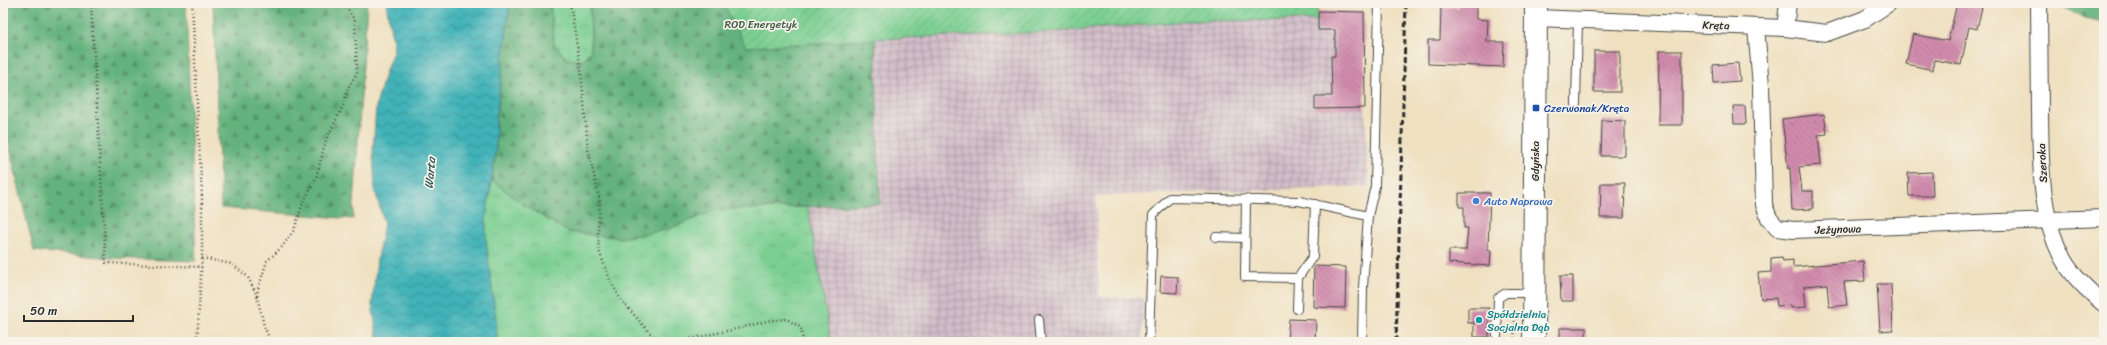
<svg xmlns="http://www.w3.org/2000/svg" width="2107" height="345" font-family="Sriracha,sans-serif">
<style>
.industrial{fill:url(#industrial-grid)}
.grass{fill:url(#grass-tufts);stroke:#537d5f}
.forest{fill:url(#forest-firs);stroke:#486e54}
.garden{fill:url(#garden-furrows);stroke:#537d5f}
.water{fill:url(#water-waves);stroke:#366e72}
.building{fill:url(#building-back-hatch)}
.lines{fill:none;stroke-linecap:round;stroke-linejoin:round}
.lane-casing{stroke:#484641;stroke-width:10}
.street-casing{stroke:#484641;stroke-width:18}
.secondary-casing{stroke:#484641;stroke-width:24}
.path{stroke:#484641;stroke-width:2.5;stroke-dasharray:1 3;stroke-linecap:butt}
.lane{stroke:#fff;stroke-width:8}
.street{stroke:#fff;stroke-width:16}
.secondary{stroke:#fff;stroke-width:22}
.rail{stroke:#2b2b2b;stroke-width:3;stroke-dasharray:6 3;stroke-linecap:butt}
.transit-dot{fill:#1a4fb4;stroke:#f7f3e8;stroke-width:1.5}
.shop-dot{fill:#3f7fe0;stroke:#f7f3e8;stroke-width:1.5}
.culture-dot{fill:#0f9aa8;stroke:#f7f3e8;stroke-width:1.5}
.labels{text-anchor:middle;stroke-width:3.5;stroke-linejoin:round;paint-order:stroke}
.park-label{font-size:11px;fill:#435c4a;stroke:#f7f3e8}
.street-label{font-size:11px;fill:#2b2b2b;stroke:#f7f3e8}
.transit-label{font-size:11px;fill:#164399;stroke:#f7f3e8;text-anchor:start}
.shop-label{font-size:11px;fill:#366cbe;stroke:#f7f3e8;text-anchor:start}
.culture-label{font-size:11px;fill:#0d838f;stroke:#f7f3e8;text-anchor:start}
.water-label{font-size:12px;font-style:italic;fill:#335a5c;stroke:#f7f3e8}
</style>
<defs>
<pattern id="industrial-grid" width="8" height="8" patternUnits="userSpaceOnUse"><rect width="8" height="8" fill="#d1bdc9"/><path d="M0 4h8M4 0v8" fill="none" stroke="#aa9aa3"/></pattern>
<pattern id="grass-tufts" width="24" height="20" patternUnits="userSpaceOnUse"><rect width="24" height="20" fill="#7bcf93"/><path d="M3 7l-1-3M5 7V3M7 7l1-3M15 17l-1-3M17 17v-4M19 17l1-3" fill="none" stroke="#6ab27f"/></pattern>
<pattern id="forest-firs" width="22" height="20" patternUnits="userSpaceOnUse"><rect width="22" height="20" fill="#64b27d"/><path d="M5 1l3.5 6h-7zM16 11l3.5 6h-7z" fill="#539167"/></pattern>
<pattern id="garden-furrows" width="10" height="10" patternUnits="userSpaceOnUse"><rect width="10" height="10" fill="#7bcf93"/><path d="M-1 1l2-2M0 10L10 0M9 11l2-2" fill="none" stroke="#6ab27f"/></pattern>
<pattern id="water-waves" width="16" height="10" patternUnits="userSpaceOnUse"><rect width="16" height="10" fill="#41b2b8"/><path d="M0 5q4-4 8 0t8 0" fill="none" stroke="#379196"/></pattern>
<pattern id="building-back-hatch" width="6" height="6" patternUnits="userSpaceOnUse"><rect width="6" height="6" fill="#d28cad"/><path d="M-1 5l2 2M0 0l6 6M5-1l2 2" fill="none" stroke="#ab738d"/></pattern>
</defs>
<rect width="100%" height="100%" fill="#f7f3e8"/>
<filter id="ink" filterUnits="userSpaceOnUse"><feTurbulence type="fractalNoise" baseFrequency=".025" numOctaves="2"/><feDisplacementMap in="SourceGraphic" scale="8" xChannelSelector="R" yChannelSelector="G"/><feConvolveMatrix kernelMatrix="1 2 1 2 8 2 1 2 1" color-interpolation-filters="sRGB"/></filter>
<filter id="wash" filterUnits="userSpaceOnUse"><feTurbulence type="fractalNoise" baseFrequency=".012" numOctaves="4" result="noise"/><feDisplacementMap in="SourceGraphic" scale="16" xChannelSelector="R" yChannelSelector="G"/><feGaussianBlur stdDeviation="0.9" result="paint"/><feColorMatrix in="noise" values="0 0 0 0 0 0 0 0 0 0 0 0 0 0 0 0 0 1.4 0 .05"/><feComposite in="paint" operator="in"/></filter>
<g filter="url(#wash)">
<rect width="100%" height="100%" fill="#efe0c0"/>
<!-- industrial -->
<path class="industrial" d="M1318 11 1364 12 1365 108 1369 186 1096 196 1099 297 1144 298 1142 342H831L808 207 880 204 875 39 1052 32 1190 21 1317 20Z"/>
<!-- grass -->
<g class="grass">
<path d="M550 3H590L591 51 582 61 567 59 554 44Z"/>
<path d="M492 180 524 205 568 232 666 230 716 210 808 207 831 342H497C496 308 488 275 486 241 484 221 489 200 492 180Z"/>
</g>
<!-- forest -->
<g class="forest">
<path d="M3 3H186L196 261 110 258 34 251 3 120Z"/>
<path d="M213 3H367L353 219 221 208Z"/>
<path d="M510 3H550L554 44 567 59 582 61 591 51 590 3H723L746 47 875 39 880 204 716 210 666 230 622 238 568 232 524 205 492 180 496 148V117Z"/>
<path d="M2060 3H2104V22L2085 18 2060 6Z"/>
</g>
<!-- garden -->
<path class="garden" d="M723 3H1318V20L1190 21 1052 32 875 39 746 47Z"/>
<!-- water -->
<path class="water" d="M386 3H510L496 117V148L486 219V240L496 320 497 342H378L372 304 377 260 384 223 375 190 373 152 376 106 386 70 394 49Z"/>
<g id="blocks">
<!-- building -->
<g class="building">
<path d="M1459 3H1476V19L1488 20 1487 42H1504L1503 67 1428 64V40H1440L1441 7H1459Z"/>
<path d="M1957 3H1983L1977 29 1969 27 1961 65 1935 60 1933 70 1906 64 1913 34 1948 41Z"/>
<path d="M1318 11 1364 12 1365 108 1315 109V96H1332L1331 56H1335V30H1318Z"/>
<rect x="1594" y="51" width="26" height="41"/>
<path d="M1659 51H1682V125H1658Z"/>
<path d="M1738 63 1740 81 1714 83 1713 65Z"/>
<path d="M1733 106H1745L1746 124H1734Z"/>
<path d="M1824 114 1827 134 1818 135 1821 165 1799 167 1802 191H1813V209L1792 210 1790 168 1788 169 1782 119Z"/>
<path d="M1602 120 1625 121V156H1601Z"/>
<path d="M1932 172 1933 196H1909L1908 173Z"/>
<path d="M1601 183H1625L1624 218H1600Z"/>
<path d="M1459 193H1490L1488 250H1491L1490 266 1449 263V250H1466L1468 228H1464V207H1459Z"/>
<path d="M1782 257 1783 261 1793 260V267L1863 261 1865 281 1844 282 1847 305 1829 307 1827 284 1804 286 1806 307 1791 308V305L1777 306 1776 298 1761 299 1758 273 1771 272V258Z"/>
<path d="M1314 266 1346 267 1345 308 1313 307Z"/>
<path d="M1161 276 1178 277 1177 293 1160 292Z"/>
<path d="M1560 276H1573V301H1561Z"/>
<path d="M1877 284H1891L1893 330 1880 331Z"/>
<path d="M1468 308H1489V337H1474V323H1468Z"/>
<path d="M1289 319 1316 320 1315 342H1287Z"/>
<rect x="1560" y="328" width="26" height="14"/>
</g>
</g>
</g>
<g filter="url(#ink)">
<use href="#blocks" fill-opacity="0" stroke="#484641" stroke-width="1"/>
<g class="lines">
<!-- lane casing -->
<g class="lane-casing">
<g id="lane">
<path d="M1576 104 1578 20"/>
<path d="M1246 199 1245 277 1298 278"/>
<path d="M1216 237 1245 238"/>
<path d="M1297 309 1298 278 1313 256 1315 204"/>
<path d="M1039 320 1041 342"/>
<path d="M1497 336 1498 298 1506 293H1534"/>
<path d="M1149 342 1153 215 1170 198 1299 201 1368 216"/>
<path d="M1362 342 1363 287 1368 216 1375 186 1379 3"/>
</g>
</g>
<!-- street casing -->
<g class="street-casing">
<g id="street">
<path d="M2039 3C2039 40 2040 76 2040 113 2041 162 2039 214 2063 259 2073 277 2089 291 2104 304"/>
<path d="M1536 18 1785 28 1827 33 1865 19 1889 3"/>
<path d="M1756 27 1761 86 1764 205 1769 218 1777 228 1794 230 2104 218"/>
<path d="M1785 28 1788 3"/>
</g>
</g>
<!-- secondary casing -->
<g class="secondary-casing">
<path id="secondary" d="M1534 342 1536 3"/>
</g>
<!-- path -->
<g class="path">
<path d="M91 3 106 263 202 267"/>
<path d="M192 3 202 198V258L197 342"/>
<path d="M570 3 581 70 588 149 600 202 598 230 599 251 610 280 621 300 658 342"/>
<path d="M202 258 232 264 248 277 257 296 264 326 271 342"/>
<path d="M257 296 258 289 267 261 282 247 294 230 303 203 316 178 326 140 343 106 349 86 357 73 355 21 347 8 350 3"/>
<path d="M675 342 741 328 771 320 787 319 801 328 803 342"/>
<path d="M1514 342 1515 319"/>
</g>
<!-- lane -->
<use href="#lane" class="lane"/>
<!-- street -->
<use href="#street" class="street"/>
<!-- secondary -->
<use href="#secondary" class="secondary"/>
<!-- rail -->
<path class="rail" d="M1396 342 1406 3"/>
</g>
</g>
<!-- markers -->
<rect class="transit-dot" x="1532" y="104" width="8" height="8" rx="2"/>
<circle class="shop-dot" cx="1476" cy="201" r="4"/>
<circle class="culture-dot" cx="1479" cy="320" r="4"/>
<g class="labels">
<!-- park labels -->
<g class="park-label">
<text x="761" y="28">ROD Energetyk</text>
</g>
<!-- street labels -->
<g class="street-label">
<text transform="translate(1716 25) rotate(2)" y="4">Kręta</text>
<text transform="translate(1535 161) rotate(-90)" y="4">Gdyńska</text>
<text transform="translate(2042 163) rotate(-93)" y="4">Szeroka</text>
<text transform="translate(1838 229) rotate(-2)" y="4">Jeżynowa</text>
</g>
<!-- transit labels -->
<g class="transit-label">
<text x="1544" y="112">Czerwonak/Kręta</text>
</g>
<!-- shop labels -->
<g class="shop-label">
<text x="1484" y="205">Auto Naprawa</text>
</g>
<!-- culture labels -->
<g class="culture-label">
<text x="1487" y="318">Spółdzielnia<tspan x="1487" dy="13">Socjalna Dąb</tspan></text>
</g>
<!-- water labels -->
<g class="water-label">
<text transform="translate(430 173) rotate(-85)" y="4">Warta</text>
</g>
</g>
<!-- margin -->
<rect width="2107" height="345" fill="none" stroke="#f7f3e8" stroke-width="16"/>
<!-- scale -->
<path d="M24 315v6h109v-6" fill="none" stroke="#2b2b2b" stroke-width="2"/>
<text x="30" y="315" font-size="12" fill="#2b2b2b" stroke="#f7f3e8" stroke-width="3" paint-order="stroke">50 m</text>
</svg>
